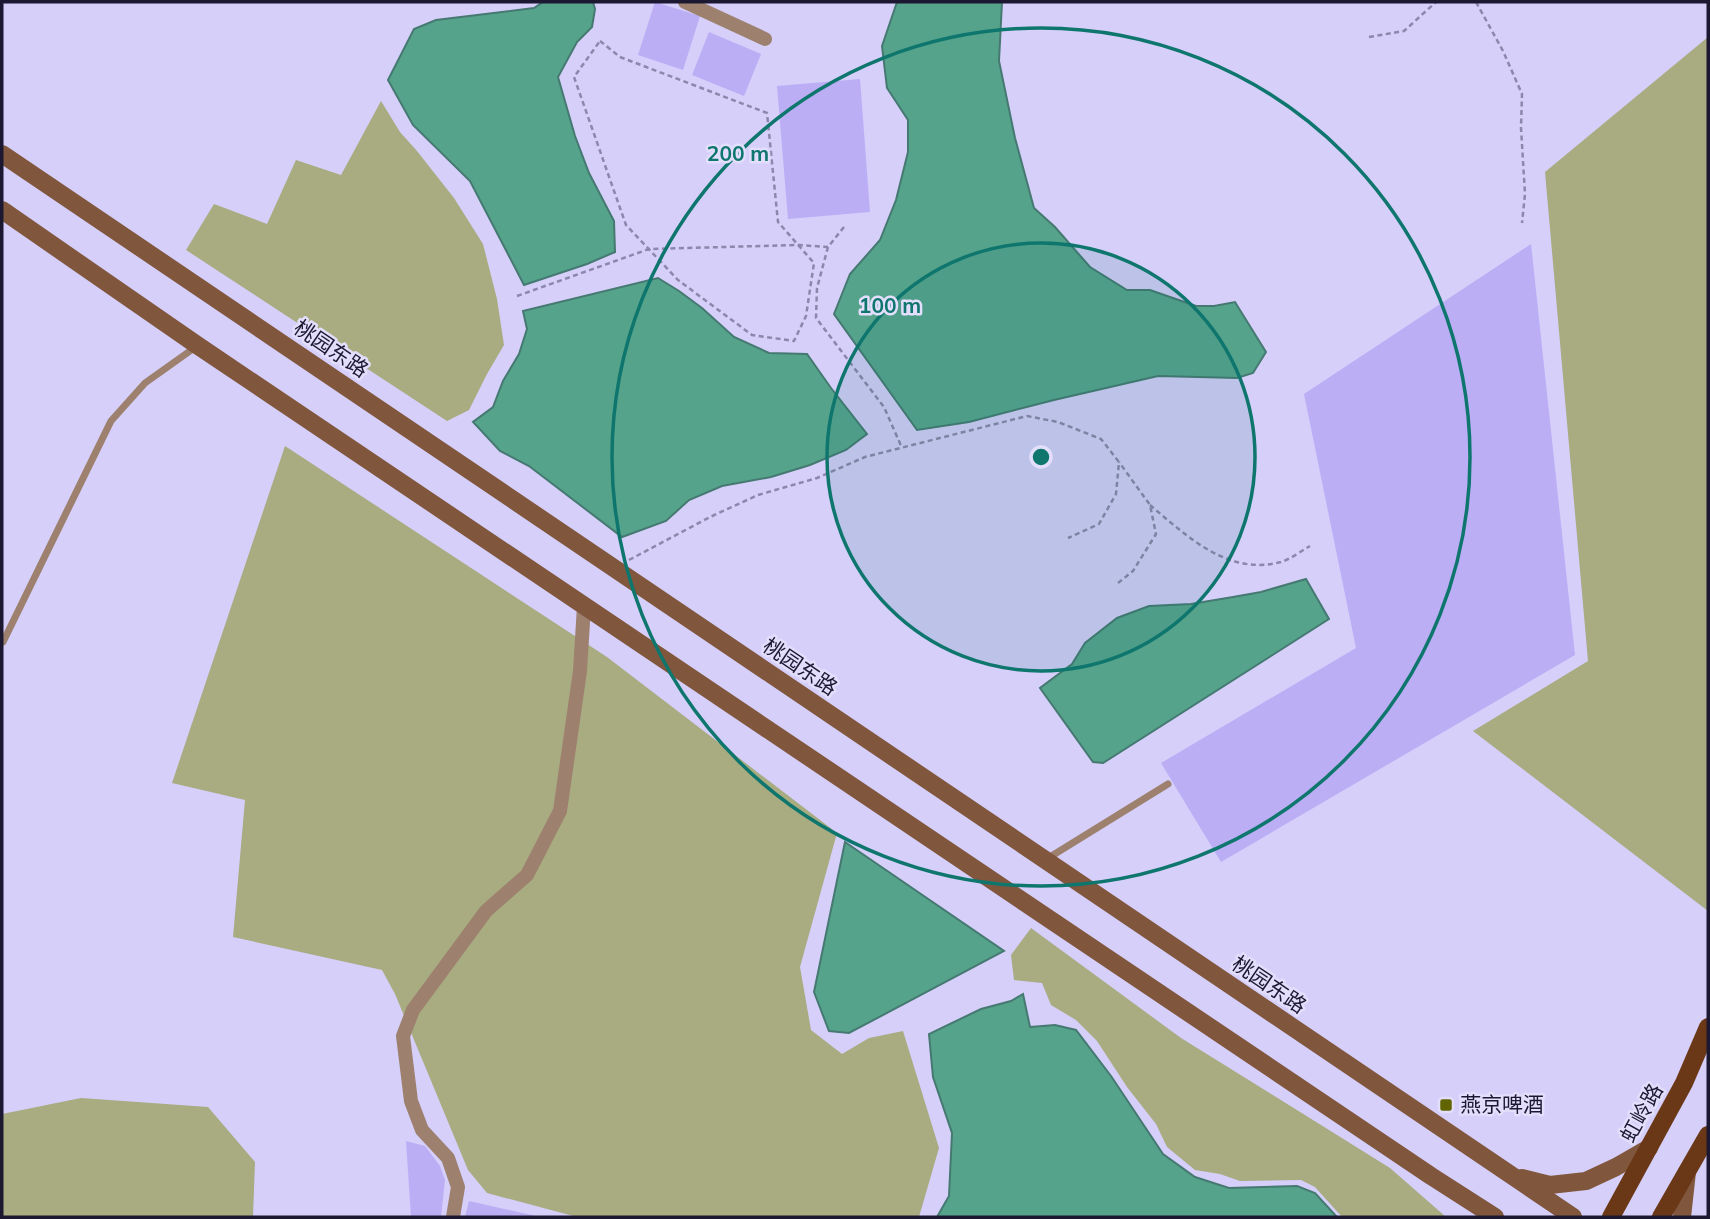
<svg xmlns="http://www.w3.org/2000/svg" width="1710" height="1219" font-family="Mulish,'Noto Sans SC',sans-serif">
<style>
.green{fill:#a8ac80}
.water{fill:#56a38c;stroke:#457971;stroke-width:2}
.building{fill:#bbaef5}
.lines{fill:none;stroke-linecap:round;stroke-linejoin:round}
.path{stroke:#8c87ab;stroke-width:2.5;stroke-dasharray:5 3.5;stroke-linecap:butt}
.lane{stroke:#9d806e;stroke-width:7}
.street{stroke:#9d806e;stroke-width:14}
.secondary{stroke:#80563d;stroke-width:18}
.primary{stroke:#6a3816;stroke-width:18}
.ring{fill:none;stroke:#0f766e;stroke-width:3.5}
.poi-dot{fill:#616400;stroke:#e2defb;stroke-width:2.5}
.labels{text-anchor:middle;stroke-width:5;stroke-linejoin:round;paint-order:stroke}
.street-label{font-size:21px;fill:#1d1832;stroke:#e2defb}
.poi-label{font-size:21px;fill:#1d1832;stroke:#e2defb;text-anchor:start}
.centre{fill:#0f766e;stroke:#e2defb;stroke-width:3.5}
.ring-label{font-size:21px;text-anchor:middle;font-weight:bold;fill:#0f766e;stroke:#e2defb;stroke-width:5;stroke-linejoin:round;paint-order:stroke}
</style>
<rect width="100%" height="100%" fill="#d5cffa"/>
<!-- green -->
<g class="green">
<path d="M1708 37V911L1473 731 1588 661 1545 172Z"/>
<path d="M381 101 400 132 417 151 454 198 483 244 497 299 504 345 487 374 469 410 447 421 186 250 214 204 267 224 296 160 341 175Z"/>
<path d="M285 446 607 657 837 833 800 967 811 1030 842 1054 869 1038 903 1031 939 1148 919 1217H577L487 1193 468 1170 395 994 382 970 233 937 245 800 172 783Z"/>
<path d="M1031 928 1181 1038 1390 1168 1446 1217H1342L1315 1187 1301 1180 1240 1181 1220 1174 1195 1170 1167 1147 1156 1124 1127 1087 1097 1041 1076 1020 1051 1005 1042 983 1014 980 1011 955Z"/>
<path d="M81 1098 208 1107 255 1162 253 1217H2V1114Z"/>
</g>
<!-- water -->
<g class="water">
<path d="M543 2H593L595 9 592 27 577 42 558 77 575 136 589 173 614 221 615 252 587 264 524 285 470 181 413 125 388 80 414 29 436 20 534 8Z"/>
<path d="M897 2H1002L999 61 1015 138 1034 208 1055 227 1090 267 1127 290H1150L1196 306H1214L1235 302 1266 352 1253 373 1237 378 1158 376 1054 400 969 422 917 430 834 314 850 274 880 240 896 200 908 152V120L887 88 882 46Z"/>
<path d="M658 278 679 291 702 308 734 337 769 353 807 354 831 388 867 434 846 450 810 465 771 477 722 486 689 500 666 521 622 537 529 466 500 451 473 422 493 407 503 381 519 354 527 329 523 311Z"/>
<path d="M1306 579 1329 619 1103 763 1093 762 1040 688 1072 664 1085 643 1117 618 1149 606 1191 604 1233 597 1261 592Z"/>
<path d="M845 842 1004 951 849 1033 829 1031 814 992Z"/>
<path d="M1023 994 1030 1027 1055 1025 1076 1030 1111 1076 1163 1154 1195 1177 1229 1188 1297 1186 1315 1193 1337 1217H937L949 1196 952 1133 933 1077 929 1034 981 1009 1011 1001Z"/>
</g>
<!-- building -->
<g class="building">
<path d="M655 2 700 16 683 70 638 55Z"/>
<path d="M709 32 761 54 744 96 692 75Z"/>
<path d="M860 79 870 212 788 219 777 86Z"/>
<path d="M1531 244 1575 655 1221 862 1161 763 1356 648 1304 394Z"/>
<path d="M406 1141 425 1146 440 1166 445 1180 441 1217H411Z"/>
<path d="M469 1201 536 1216V1217H465Z"/>
</g>
<g class="lines">
<!-- path -->
<g class="path">
<path d="M1476 2 1503 51 1522 94 1521 128 1525 194 1522 223"/>
<path d="M1369 37 1404 31 1436 2"/>
<path d="M600 41 620 57 767 113 778 222 814 263 806 316 794 341 752 335 678 280 626 225 574 77Z"/>
<path d="M844 227 828 247 817 288 816 318 884 407 902 448"/>
<path d="M517 296 649 249 798 245 828 247"/>
<path d="M1150 505C1188 537 1228 576 1281 562 1291 559 1301 551 1310 546"/>
<path d="M629 560 710 517 758 495 817 478 865 457 1027 416 1058 422 1101 439 1119 462 1116 494 1099 524 1068 538"/>
<path d="M1118 583 1133 571 1156 534 1150 505 1119 462"/>
</g>
<!-- lane -->
<g class="lane">
<path d="M3 642 111 421 145 383 197 346"/>
<path d="M1045 860 1168 784"/>
</g>
<!-- street -->
<g class="street">
<path d="M685 2 765 39"/>
<path d="M453 1217 458 1187 448 1158 422 1130 411 1101 403 1036 413 1010 486 911 527 875 560 811 580 671 584 606"/>
</g>
<!-- secondary -->
<g class="secondary">
<path d="M2 154 1573 1217"/>
<path d="M2 210 197 345 1431 1176 1495 1217"/>
<path d="M1522 1178 1550 1185 1586 1181 1616 1167 1649 1148"/>
<path d="M1682 1217 1687 1172"/>
</g>
<!-- primary -->
<g class="primary">
<path d="M1611 1217 1684 1083 1708 1027"/>
<path d="M1661 1217 1708 1135"/>
</g>
</g>
<!-- distance rings -->
<circle cx="1041" cy="457" r="214" fill="#0f766e" fill-opacity=".12"/>
<g class="ring">
<circle cx="1041" cy="457" r="214"/>
<circle cx="1041" cy="457" r="429"/>
</g>
<!-- markers -->
<rect class="poi-dot" x="1439" y="1098" width="14" height="14" rx="3.5"/>
<g class="labels">
<!-- street labels -->
<g class="street-label">
<text transform="translate(331 349) rotate(34)" y="7">桃园东路</text>
<text transform="translate(800 667) rotate(34)" y="7">桃园东路</text>
<text transform="translate(1269 985) rotate(34)" y="7">桃园东路</text>
<text transform="translate(1642 1113) rotate(-61)" y="7">虹岭路</text>
</g>
<!-- poi labels -->
<g class="poi-label">
<text x="1460" y="1112">燕京啤酒</text>
</g>
</g>
<circle cx="1041" cy="457" r="10" class="centre"/>
<g class="ring-label">
<text x="738" y="161">200 m</text>
<text x="890" y="313">100 m</text>
</g>
<!-- border -->
<rect width="1710" height="1219" fill="none" stroke="#1d1832" stroke-width="7"/>
</svg>
